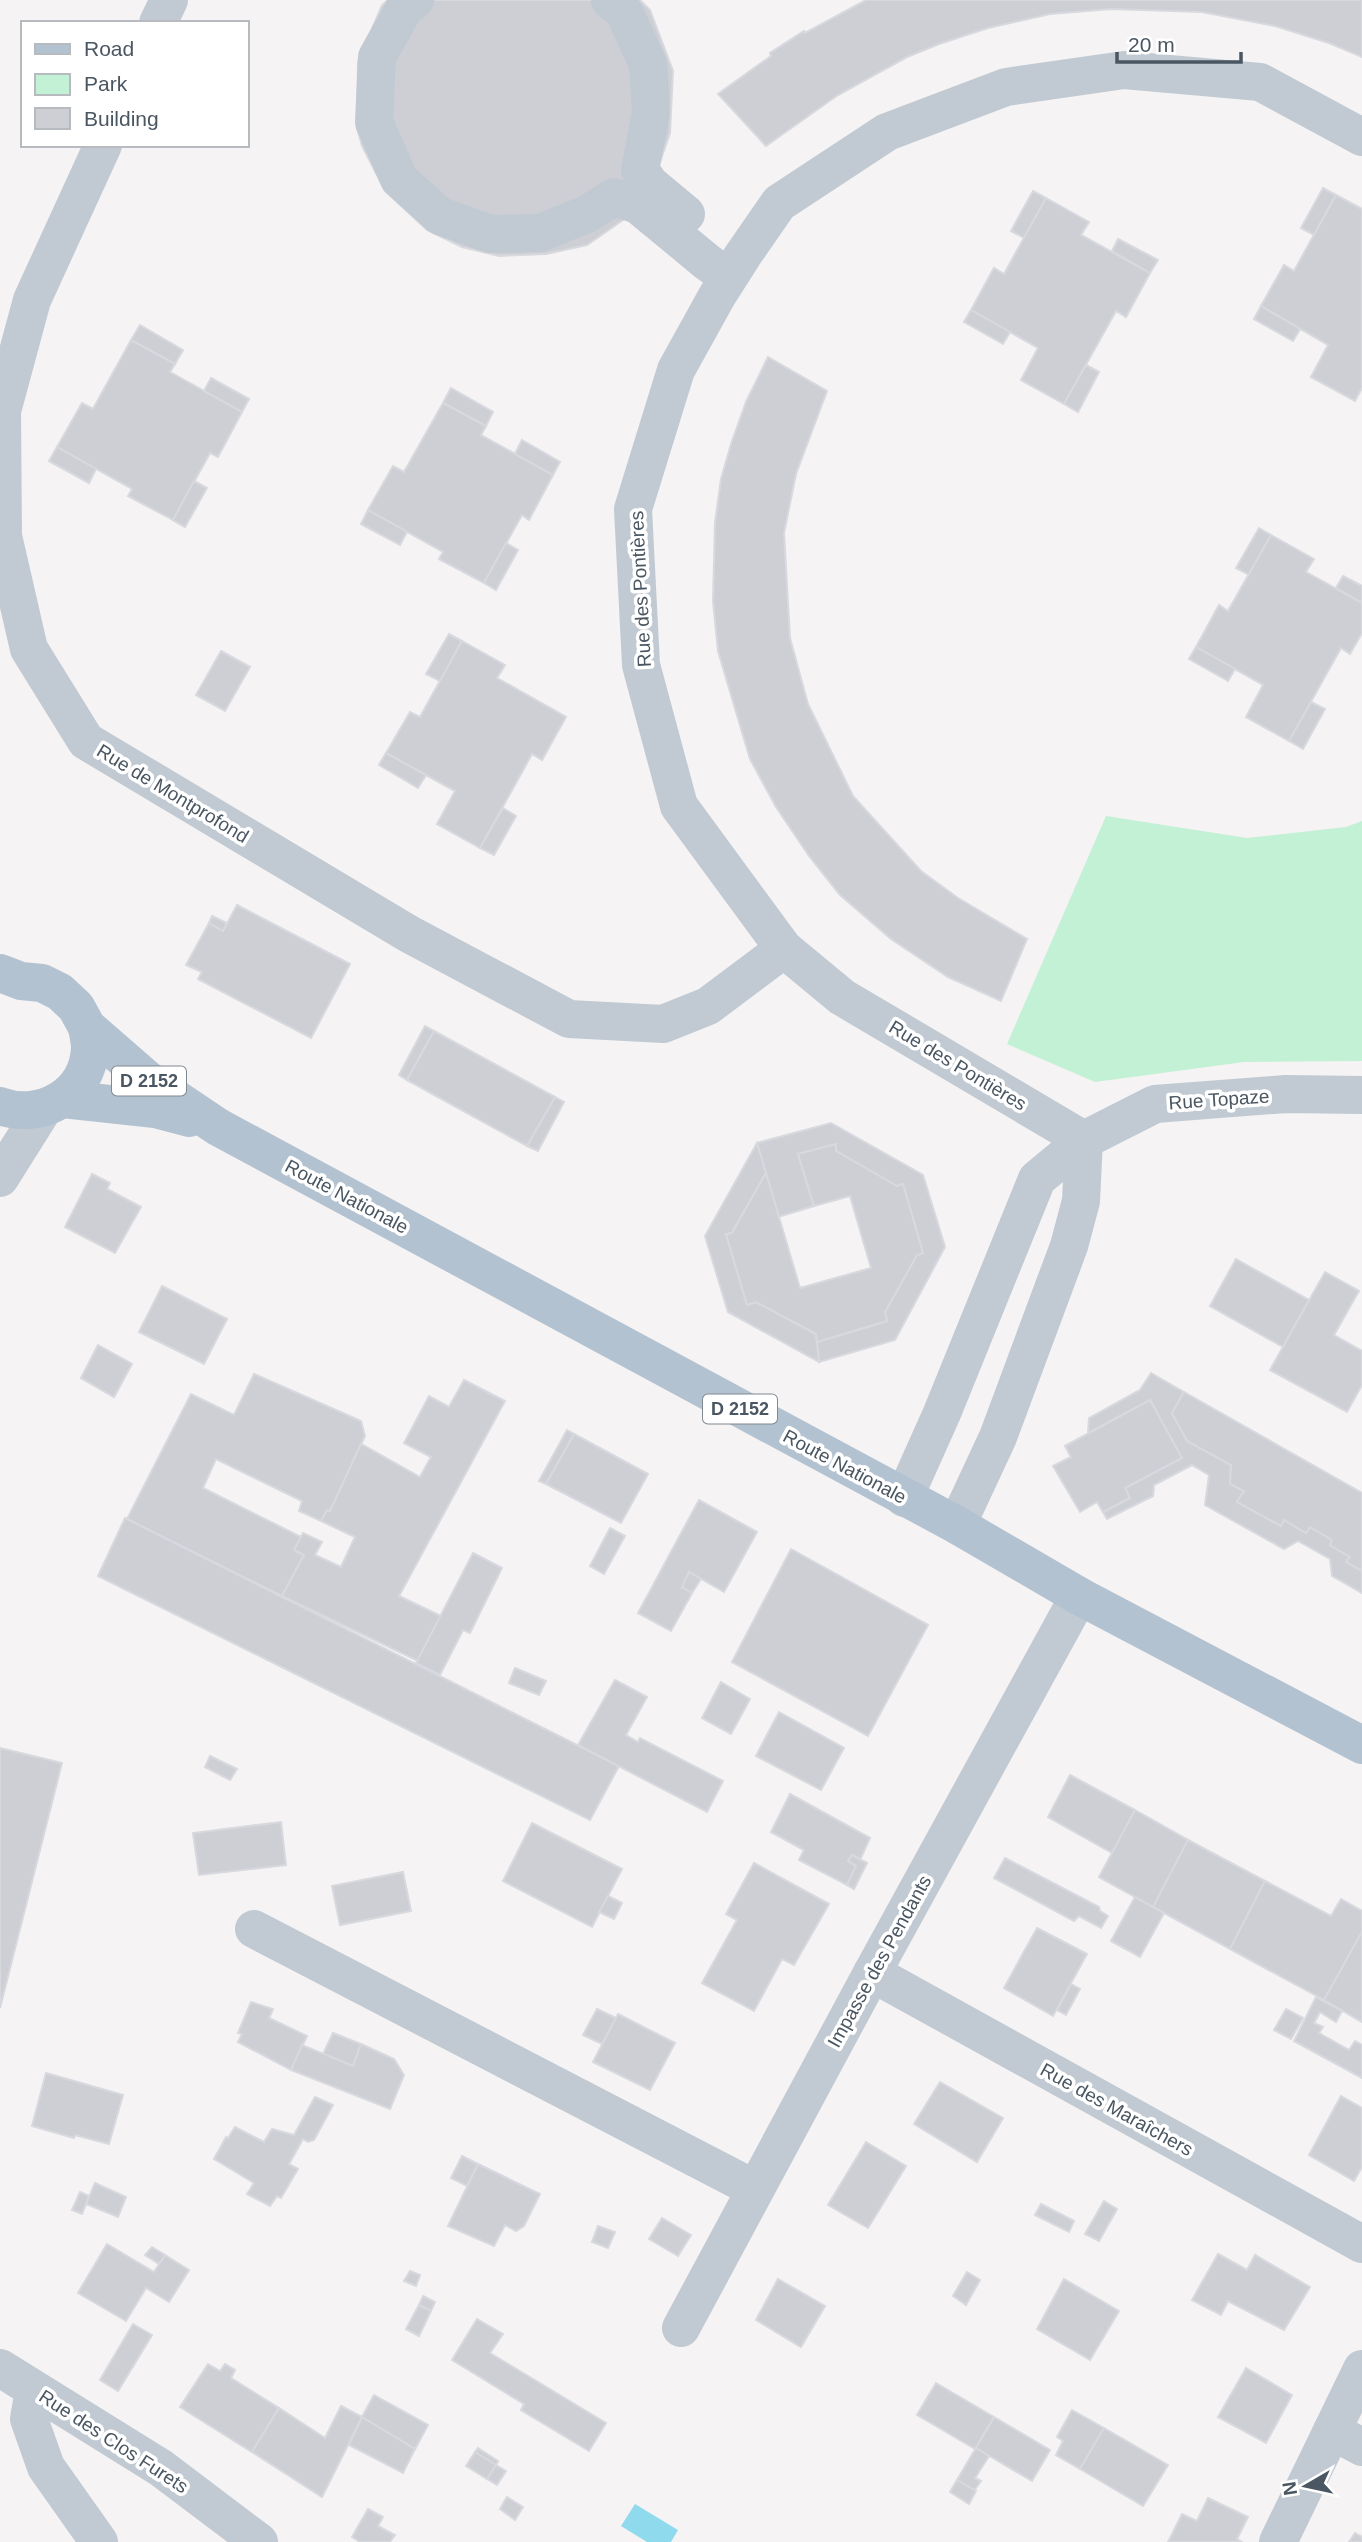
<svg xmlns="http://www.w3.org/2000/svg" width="1362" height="2542" font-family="Arial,sans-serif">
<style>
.green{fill:#c3f1d5}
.water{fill:#90daee}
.building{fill:#cdcfd5;stroke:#d7d9de;stroke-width:2}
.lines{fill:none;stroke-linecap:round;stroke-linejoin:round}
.minor{stroke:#c1cad2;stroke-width:38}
.major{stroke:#b3c2d1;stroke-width:38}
.labels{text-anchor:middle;stroke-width:7;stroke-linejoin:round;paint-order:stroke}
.shield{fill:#fff;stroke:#808990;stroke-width:2}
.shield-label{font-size:18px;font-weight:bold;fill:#4a5661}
.street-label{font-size:19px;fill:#4a5661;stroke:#fff}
</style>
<rect width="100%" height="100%" fill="#f5f3f3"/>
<!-- green -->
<path class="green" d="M1106 816 1247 838 1346 827 1362 821V1061L1244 1062 1095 1082 1007 1044Z"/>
<!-- water -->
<path class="water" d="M635 2504 678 2530 671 2542H647L621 2526Z"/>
<!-- building -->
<g class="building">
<path d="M388 0H640L650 10 673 71 670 133 650 191 623 220 587 245 546 254 499 256 462 247 427 230 385 191 362 146 357 128 358 62 382 5Z"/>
<path d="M866 0H1362V57L1329 43 1275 26 1202 12 1111 9 1050 14 988 28 939 44 907 57 838 95 766 146 718 94 771 56 770 53 804 31 805 33Z"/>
<path d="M1323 188 1336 195 1314 235 1301 228Z"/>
<path d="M1033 191 1046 198 1024 238 1011 231Z"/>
<path d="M1336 195 1362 209V388L1355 401 1311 377 1328 345 1261 306 1284 265 1294 271Z"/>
<path d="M1046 198 1089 222 1081 235 1150 273 1126 317 1116 311 1064 404 1021 380 1038 348 971 310 994 268 1004 274Z"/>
<path d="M1118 239 1158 260 1150 273 1112 251Z"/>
<path d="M1261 306 1300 329 1293 341 1254 319Z"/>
<path d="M971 310 1010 332 1003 344 964 322Z"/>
<path d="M140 325 183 350 175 364 131 340Z"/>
<path d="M131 340 175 364 170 372 242 412 218 457 210 453 173 520 128 496 132 489 57 447 82 403 93 409Z"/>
<path d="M768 357 827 391 796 474 784 533 790 638 808 704 853 796 921 871 958 898 1027 939 1001 1001 948 977 891 939 840 895 809 856 776 807 750 759 718 651 713 601 715 523 721 479 731 444 746 402Z"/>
<path d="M1086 365 1099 372 1078 412 1064 404Z"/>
<path d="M211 378 249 399 242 412 204 391Z"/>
<path d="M451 388 493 412 486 426 443 403Z"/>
<path d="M443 403 486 426 481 435 553 475 529 520 522 515 484 583 439 559 443 552 368 510 393 466 404 472Z"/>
<path d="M522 440 560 462 553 475 515 454Z"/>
<path d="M57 447 96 469 89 483 49 461Z"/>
<path d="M194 481 207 488 185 527 173 520Z"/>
<path d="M368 510 407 532 400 545 361 524Z"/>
<path d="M1259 528 1271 535 1249 575 1236 568Z"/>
<path d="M1271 535 1314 559 1306 572 1362 603V633L1350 654 1341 648 1289 741 1246 717 1263 685 1196 647 1219 605 1228 611Z"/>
<path d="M506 543 518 550 496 590 484 583Z"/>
<path d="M1343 576 1362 586V603L1336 588Z"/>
<path d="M449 634 462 641 440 681 426 674Z"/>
<path d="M462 641 505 665 497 678 566 717 542 760 532 754 480 848 437 824 455 791 386 753 410 712 420 717Z"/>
<path d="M1196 647 1235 669 1228 681 1189 659Z"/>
<path d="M221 651 250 667 225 711 196 695Z"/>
<path d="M1311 702 1325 709 1303 749 1289 741Z"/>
<path d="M386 753 426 775 418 788 379 765Z"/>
<path d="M503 808 516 816 494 855 480 848Z"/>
<path d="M237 905 350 964 311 1038 198 979 202 972 186 965 209 923 223 931Z"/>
<path d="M212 916 227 923 223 931 209 923Z"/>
<path d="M425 1026 434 1031 407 1080 399 1075Z"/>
<path d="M434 1031 555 1097 527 1146 407 1080Z"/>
<path d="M555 1097 564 1102 538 1151 527 1146Z"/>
<path d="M831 1123 923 1175 945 1247 895 1340 819 1362 817 1342 887 1321 885 1312 917 1255 923 1253 903 1184 897 1186 836 1151V1144L798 1154 814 1206 778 1217 757 1143Z"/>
<path d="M757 1143 766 1173 732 1233 726 1234 747 1305 756 1302 816 1334 819 1362 728 1312 705 1236Z"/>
<path d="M836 1144V1151L897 1186 903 1184 923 1253 917 1255 885 1312 887 1321 817 1342 816 1334 756 1302 747 1305 726 1234 732 1233 766 1173 800 1288 871 1268 850 1196 814 1206 798 1154Z"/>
<path d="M92 1174 110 1183 107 1189 141 1207 115 1253 65 1227Z"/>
<path d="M1236 1259 1309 1300 1283 1347 1210 1306Z"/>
<path d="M1325 1272 1359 1291 1334 1335 1362 1351V1385L1347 1412 1270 1370Z"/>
<path d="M162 1286 227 1319 204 1364 139 1332Z"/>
<path d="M98 1345 132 1364 114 1397 81 1378Z"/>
<path d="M1151 1373 1184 1392 1172 1413 1187 1441 1231 1465 1230 1484 1244 1491 1237 1502 1281 1526 1284 1520 1306 1533 1310 1527 1332 1540 1330 1545 1350 1557 1346 1562 1362 1571V1593L1332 1576 1330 1559 1298 1541 1284 1549 1205 1505 1209 1475 1192 1465 1154 1485 1153 1496 1107 1519 1103 1512 1130 1498 1125 1488 1182 1458 1150 1400 1088 1433 1089 1418 1140 1390Z"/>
<path d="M254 1374 361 1421 365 1436 330 1511 327 1510 321 1521 299 1511 302 1501 216 1459 203 1488 301 1537 294 1550 304 1555 282 1596 127 1519 191 1394 234 1415Z"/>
<path d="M464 1380 505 1401 399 1596 441 1616 418 1661 282 1596 304 1555 294 1550 303 1533 322 1542 315 1555 341 1567 355 1537 321 1521 327 1510 330 1511 361 1444 420 1477 431 1457 404 1443 429 1396 449 1407Z"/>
<path d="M1184 1392 1362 1493V1571L1346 1562 1350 1557 1330 1545 1332 1540 1310 1527 1306 1533 1284 1520 1281 1526 1237 1502 1244 1491 1230 1484 1231 1465 1187 1441 1172 1413Z"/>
<path d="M1150 1400 1182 1458 1125 1488 1130 1498 1103 1512 1097 1502 1080 1512 1053 1466 1071 1457 1065 1446Z"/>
<path d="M567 1430 574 1434 546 1484 539 1481Z"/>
<path d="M574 1434 648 1474 621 1523 546 1484Z"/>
<path d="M699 1500 757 1532 724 1592 689 1572 682 1587 692 1593 671 1631 638 1613Z"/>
<path d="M125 1518 619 1766 590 1820 98 1576Z"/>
<path d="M610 1528 625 1536 604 1574 590 1566Z"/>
<path d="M791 1549 928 1625 868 1736 732 1662Z"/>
<path d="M473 1553 502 1568 470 1633 463 1630 440 1675 416 1663Z"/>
<path d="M689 1572 701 1579 692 1593 682 1587Z"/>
<path d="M515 1668 546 1681 539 1695 509 1683Z"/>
<path d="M615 1680 647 1697 626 1735 638 1742 640 1738 723 1781 707 1812 578 1745Z"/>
<path d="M721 1682 750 1699 731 1734 702 1718Z"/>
<path d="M779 1712 844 1748 821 1790 756 1756Z"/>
<path d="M0 1748 62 1763 0 2008Z"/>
<path d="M210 1756 237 1769 230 1780 205 1767Z"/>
<path d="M1070 1775 1135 1810 1112 1853 1048 1817Z"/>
<path d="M790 1794 870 1838 860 1860 852 1855 848 1861 856 1866 847 1885 799 1860 804 1850 771 1832Z"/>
<path d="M1135 1810 1188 1840 1153 1907 1099 1877Z"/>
<path d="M281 1822 286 1865 199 1875 193 1833Z"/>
<path d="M532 1823 622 1869 592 1927 503 1881Z"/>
<path d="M1188 1840 1265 1881 1230 1949 1153 1907Z"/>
<path d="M852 1855 867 1863 854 1889 847 1885 856 1866 848 1861Z"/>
<path d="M1005 1858 1099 1907 1100 1911 1108 1916 1101 1928 1079 1916 1074 1921 994 1878Z"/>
<path d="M754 1863 829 1904 794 1965 782 1959 754 2011 702 1983 737 1920 726 1914Z"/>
<path d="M403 1872 411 1911 340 1925 332 1886Z"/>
<path d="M1265 1881 1331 1916 1341 1899 1362 1911V1932L1324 2000 1230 1949Z"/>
<path d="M608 1896 622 1903 614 1919 599 1912Z"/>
<path d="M1135 1897 1164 1913 1140 1957 1111 1941Z"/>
<path d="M1037 1928 1087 1954 1053 2016 1004 1988Z"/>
<path d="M1362 1932V2022L1324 2000Z"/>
<path d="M1071 1984 1080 1989 1066 2015 1057 2010Z"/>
<path d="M1316 1997 1342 2011 1336 2022 1320 2012 1314 2023 1323 2027 1319 2033 1349 2050 1355 2041 1362 2045V2078L1294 2041Z"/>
<path d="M251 2002 273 2009 269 2018 307 2036 291 2070 238 2042 242 2034 238 2033Z"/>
<path d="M597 2009 616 2018 602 2044 583 2035Z"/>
<path d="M1286 2009 1303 2018 1291 2039 1274 2030Z"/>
<path d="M618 2014 675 2043 650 2090 593 2062Z"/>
<path d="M333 2033 361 2044 353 2066 323 2054Z"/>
<path d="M361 2044 394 2059 404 2075 390 2109 291 2070 302 2045 353 2066Z"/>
<path d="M46 2073 123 2095 109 2144 75 2135 74 2138 32 2126Z"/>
<path d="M940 2082 1003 2118 977 2162 914 2124Z"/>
<path d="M1341 2096 1362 2108V2167L1354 2181 1309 2155Z"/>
<path d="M315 2097 333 2105 314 2140 308 2142 303 2139 289 2164 298 2169 281 2198 277 2196 270 2206 247 2194 254 2183 214 2159 226 2137 228 2138 235 2127 264 2142 272 2129 294 2135Z"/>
<path d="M866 2142 906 2166 868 2228 828 2205Z"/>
<path d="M462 2156 478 2164 467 2186 451 2178Z"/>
<path d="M478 2164 540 2194 524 2226 516 2231 505 2225 494 2246 448 2226Z"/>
<path d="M95 2183 126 2197 118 2217 86 2204Z"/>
<path d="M80 2192 89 2196 82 2214 72 2210Z"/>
<path d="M1104 2201 1117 2209 1099 2241 1085 2234Z"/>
<path d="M1041 2204 1074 2221 1069 2232 1035 2215Z"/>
<path d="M662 2218 691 2235 678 2256 649 2239Z"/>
<path d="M598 2226 615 2232 608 2248 592 2242Z"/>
<path d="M107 2244 154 2272 165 2255 189 2270 169 2302 146 2288 126 2321 78 2293Z"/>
<path d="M152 2247 165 2255 159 2264 145 2255Z"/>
<path d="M1218 2254 1247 2270 1255 2255 1310 2287 1284 2330 1228 2301 1221 2315 1192 2300Z"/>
<path d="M410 2271 420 2275 416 2286 404 2281Z"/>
<path d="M967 2272 980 2280 966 2305 953 2296Z"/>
<path d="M778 2279 825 2306 801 2347 756 2320Z"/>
<path d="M1064 2279 1119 2311 1090 2360 1037 2329Z"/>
<path d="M423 2296 435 2302 431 2311 419 2305Z"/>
<path d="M419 2305 431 2311 419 2336 406 2329Z"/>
<path d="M477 2319 503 2334 490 2353 606 2423 589 2451 521 2410 524 2404 452 2360Z"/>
<path d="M133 2324 152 2335 118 2391 100 2380Z"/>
<path d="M208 2364 220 2371 225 2364 235 2370 231 2378 279 2408 252 2452 180 2407Z"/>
<path d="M1246 2368 1292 2395 1266 2443 1218 2417Z"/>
<path d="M936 2383 994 2417 975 2449 917 2415Z"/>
<path d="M374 2395 428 2425 415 2449 362 2417Z"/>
<path d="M341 2406 362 2417 322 2497 252 2452 279 2408 325 2438Z"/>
<path d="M1072 2410 1104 2428 1080 2469 1056 2455 1063 2441 1057 2437Z"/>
<path d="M362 2417 415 2449 403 2473 349 2445Z"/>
<path d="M994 2417 1050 2450 1032 2481 976 2448Z"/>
<path d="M1104 2428 1168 2465 1143 2506 1080 2469Z"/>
<path d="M478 2448 498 2461 496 2465 475 2452Z"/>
<path d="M976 2448 989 2456 975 2478 981 2481 974 2491 957 2480Z"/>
<path d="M475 2452 496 2465 487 2479 466 2466Z"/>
<path d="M496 2465 506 2471 497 2485 487 2479Z"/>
<path d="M957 2480 976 2491 969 2504 950 2492Z"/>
<path d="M507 2497 523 2507 515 2520 500 2509Z"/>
<path d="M1208 2498 1248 2517 1237 2539 1242 2542H1168L1182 2514 1197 2521Z"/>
<path d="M368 2509 383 2517 378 2526 395 2535 390 2542H360L352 2537Z"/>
<path d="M1355 2533 1362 2537V2542H1349Z"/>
</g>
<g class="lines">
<!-- minor -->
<g class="minor">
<path d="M415 0 405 7 377 57 374 122 399 179 440 216 490 234 540 233 587 214 614 197 638 205 707 262 728 277"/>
<path d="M610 0 624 12 648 64 651 112 640 170 650 184 686 214"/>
<path d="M158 23 169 0"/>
<path d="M103 145 32 300 2 411 3 536 29 649 86 741 409 934 569 1019 663 1024 708 1006 784 949"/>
<path d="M1084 1140 842 997 784 949 679 806 641 665 633 509 676 370 717 296 743 255 779 203 887 132 1006 87 1124 70 1260 82 1362 137"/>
<path d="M0 1178 44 1108"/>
<path d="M904 1498 942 1413 1037 1179 1084 1140 1155 1104 1286 1094 1362 1095"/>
<path d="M957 1525 998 1437 1069 1246 1081 1201 1084 1140"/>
<path d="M254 1929 755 2189"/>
<path d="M872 1973 1362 2244"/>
<path d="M681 2328 872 1973 1079 1596"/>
<path d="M0 2368 161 2468 259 2542"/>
<path d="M34 2390 29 2419 46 2467 99 2542"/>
<path d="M1332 2431 1362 2447"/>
<path d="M1278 2542 1362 2369"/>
</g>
<!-- major -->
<g class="major">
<path d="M0 973 21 981 42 983 60 992 76 1007 87 1027 148 1080 218 1127 957 1525 1079 1596 1362 1745"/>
<path d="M63 1099 155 1109 189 1118"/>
<path d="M0 1106C41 1121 88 1095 90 1048 90 1041 88 1034 87 1027"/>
</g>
</g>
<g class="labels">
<!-- shield labels -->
<g class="shield">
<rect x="112" y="1066.5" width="74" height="29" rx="5"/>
<rect x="703" y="1394.5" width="74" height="29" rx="5"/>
</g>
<g class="shield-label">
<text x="149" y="1087">D 2152</text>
<text x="740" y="1415">D 2152</text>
</g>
<!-- street labels -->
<g class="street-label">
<text transform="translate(640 589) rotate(-93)" y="7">Rue des Pontières</text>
<text transform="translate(173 793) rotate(31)" y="7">Rue de Montprofond</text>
<text transform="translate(958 1065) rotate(31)" y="7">Rue des Pontières</text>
<text transform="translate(1219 1099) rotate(-4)" y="7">Rue Topaze</text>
<text transform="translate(347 1196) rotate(28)" y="7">Route Nationale</text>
<text transform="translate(845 1466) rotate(28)" y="7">Route Nationale</text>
<text transform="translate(879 1961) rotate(-61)" y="7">Impasse des Pendants</text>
<text transform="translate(1117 2109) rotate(29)" y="7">Rue des Maraîchers</text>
<text transform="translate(114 2441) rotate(33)" y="7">Rue des Clos Furets</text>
</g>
</g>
<!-- legend -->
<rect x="21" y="21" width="228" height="126" fill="#ffffff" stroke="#b7bbc0" stroke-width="2"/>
<rect x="35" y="44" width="35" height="10" fill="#b3c2d1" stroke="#b7bbc0" stroke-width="2"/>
<text x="84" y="56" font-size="21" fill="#4a5661">Road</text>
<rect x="35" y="74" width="35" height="21" fill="#c3f1d5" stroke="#b7bbc0" stroke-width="2"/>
<text x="84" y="91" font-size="21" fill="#4a5661">Park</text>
<rect x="35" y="108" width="35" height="21" fill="#cdcfd5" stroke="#b7bbc0" stroke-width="2"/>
<text x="84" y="126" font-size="21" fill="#4a5661">Building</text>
<!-- north arrow -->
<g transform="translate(1306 2486) rotate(261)" stroke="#ffffff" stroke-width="5" paint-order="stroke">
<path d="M0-5L12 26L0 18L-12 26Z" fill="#4a5661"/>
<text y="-10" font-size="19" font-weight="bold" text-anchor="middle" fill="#4a5661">N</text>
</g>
<!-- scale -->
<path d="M1117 52v10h124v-10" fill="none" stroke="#4a5661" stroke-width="3.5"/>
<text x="1128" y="52" font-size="21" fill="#4a5661" stroke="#ffffff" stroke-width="5" paint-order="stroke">20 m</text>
</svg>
